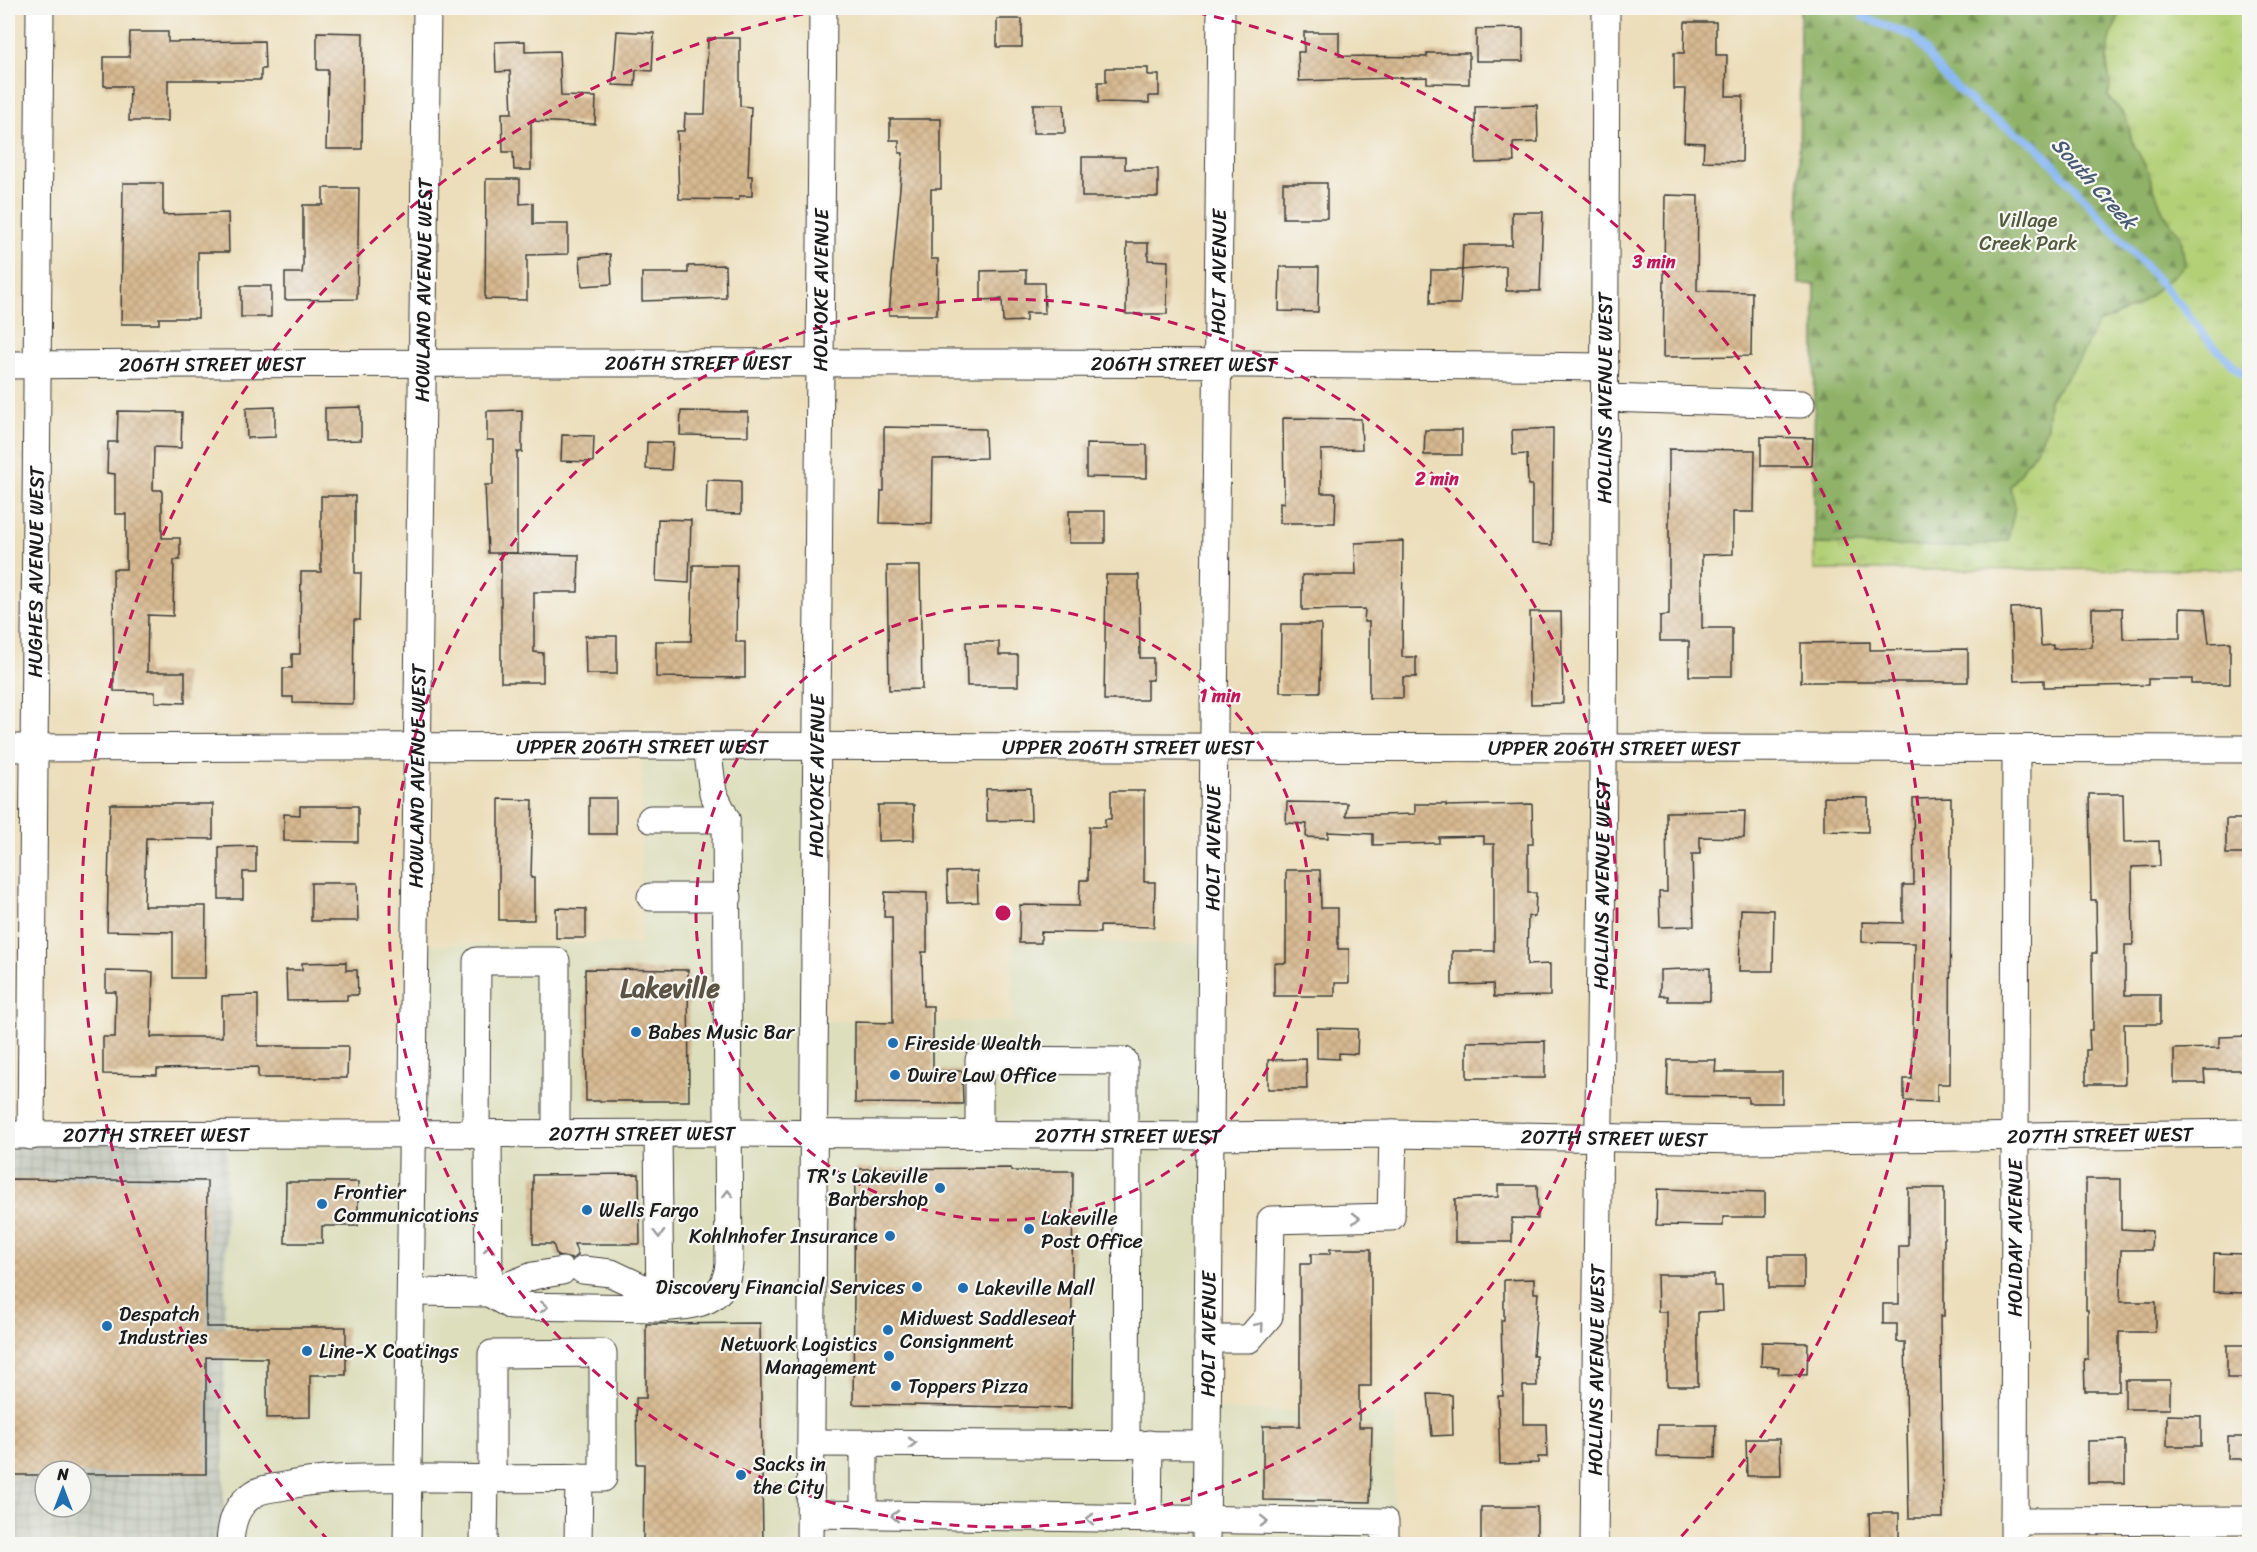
<svg xmlns="http://www.w3.org/2000/svg" width="2257" height="1552" font-family="Sriracha,sans-serif">
<style>
.built{fill:#dcdebc}
.industrial{fill:url(#industrial-grid);fill-rule:evenodd}
.grass{fill:url(#grass-tufts);stroke:#68764a;stroke-width:1.5}
.forest{fill:url(#forest-firs);stroke:#566742;stroke-width:1.5}
.lines{fill:none;stroke-linecap:round;stroke-linejoin:round}
.stream{stroke:#89b8f4;stroke-width:8}
.building{fill:url(#building-cross-hatch)}
.minor-casing{stroke:#3b3934;stroke-width:29}
.minor{stroke:#fff;stroke-width:27}
.oneway{stroke:#999}
.ring{fill:none;stroke:#c2185b;stroke-width:3;stroke-dasharray:10 8}
.poi-dot{fill:#1f6fb2;stroke:#f6f6f2;stroke-width:2}
.labels{text-anchor:middle;stroke-width:4.5;stroke-linejoin:round;paint-order:stroke}
.park-label{font-size:20px;fill:#515b3c;stroke:#f6f6f2}
.street-label{font-size:20px;fill:#1c1c1c;stroke:#f6f6f2}
.poi-label{font-size:20px;fill:#1c1c1c;stroke:#f6f6f2;text-anchor:start}
.water-label{font-size:21px;font-style:italic;fill:#485a72;stroke:#f6f6f2}
.district-label{font-size:26px;font-weight:bold;fill:#5d5345;stroke:#f6f6f2}
.centre{fill:#c2185b;stroke:#f6f6f2;stroke-width:3}
.ring-label{font-size:18px;text-anchor:middle;font-weight:bold;fill:#c2185b;stroke:#f6f6f2;stroke-width:4.5;stroke-linejoin:round;paint-order:stroke}
</style>
<defs>
<pattern id="industrial-grid" width="8" height="8" patternUnits="userSpaceOnUse" patternTransform="scale(1.5)"><rect width="8" height="8" fill="#c2c6b9"/><path d="M0 4h8M4 0v8" fill="none" stroke="#a6aa9e"/></pattern>
<pattern id="grass-tufts" width="24" height="20" patternUnits="userSpaceOnUse" patternTransform="scale(1.5)"><rect width="24" height="20" fill="#b4d077"/><path d="M3 7l-1-3M5 7V3M7 7l1-3M15 17l-1-3M17 17v-4M19 17l1-3" fill="none" stroke="#9ab266"/></pattern>
<pattern id="forest-firs" width="22" height="20" patternUnits="userSpaceOnUse" patternTransform="scale(1.5)"><rect width="22" height="20" fill="#8fb268"/><path d="M5 1l3.5 6h-7zM16 11l3.5 6h-7z" fill="#749055"/></pattern>
<pattern id="building-cross-hatch" width="8" height="8" patternUnits="userSpaceOnUse" patternTransform="scale(1.5)"><rect width="8" height="8" fill="#d7b991"/><path d="M0 0l8 8M0 8l8-8" fill="none" stroke="#b89e7c"/></pattern>
</defs>
<rect width="100%" height="100%" fill="#f6f6f2"/>
<filter id="ink" filterUnits="userSpaceOnUse"><feTurbulence type="fractalNoise" baseFrequency=".0167" numOctaves="2"/><feDisplacementMap in="SourceGraphic" scale="12" xChannelSelector="R" yChannelSelector="G"/><feConvolveMatrix kernelMatrix="1 2 1 2 8 2 1 2 1" color-interpolation-filters="sRGB"/></filter>
<filter id="wash" filterUnits="userSpaceOnUse"><feTurbulence type="fractalNoise" baseFrequency=".008" numOctaves="4" result="noise"/><feDisplacementMap in="SourceGraphic" scale="24" xChannelSelector="R" yChannelSelector="G"/><feGaussianBlur stdDeviation="1.35" result="paint"/><feColorMatrix in="noise" values="0 0 0 0 0 0 0 0 0 0 0 0 0 0 0 0 0 1.4 0 .05"/><feComposite in="paint" operator="in"/></filter>
<g filter="url(#wash)">
<rect width="100%" height="100%" fill="#ecdeba"/>
<!-- built -->
<path class="built" d="M642 746 818 747 817 1021 1011 1022 1013 941 1212 944 1208 1410 1395 1413 1394 1544H223L227 1135H412L415 945 640 943Z"/>
<!-- industrial -->
<path class="industrial" d="M8 1135H227L223 1544H8ZM45 1471H81V1507H45Z"/>
<!-- grass -->
<path class="grass" d="M1800 8H2249V569L1814 570 1815 284H1799Z"/>
<!-- forest -->
<path class="forest" d="M1800 8H2122C2115 25 2108 39 2107 59 2106 75 2113 77 2108 96L2126 117 2132 141 2146 167 2163 212 2181 237 2185 265 2139 305 2097 324 2079 360 2049 400 2047 427 2038 447 2010 487 2015 506 2008 540 1969 547 1814 544 1815 284H1799Z"/>
<g class="lines">
<!-- stream -->
<path class="stream" d="M1863 17 1915 37 1943 75 1980 110 2037 146 2184 309 2206 338 2250 381"/>
</g>
<g id="blocks">
<!-- building -->
<g class="building">
<rect x="997" y="19" width="25" height="28"/>
<path d="M1685 22H1716V55H1727L1726 96H1743L1742 162 1703 161 1704 143 1684 142 1686 89H1674V53H1684Z"/>
<path d="M1523 28V61H1476V29Z"/>
<path d="M617 31 654 33 652 71 636 70 635 86 613 85Z"/>
<path d="M130 32H168V42L264 41 265 69H261V80H168V121H129L130 86H104V57H129Z"/>
<path d="M317 32 363 33 362 149H326L328 70H317Z"/>
<path d="M1304 32H1339V56L1427 57V53H1469V84L1427 83V77L1299 81 1298 52H1304Z"/>
<path d="M708 38H740V106L751 107 748 176H752V196H739V200L679 199 677 131H684L685 114H705Z"/>
<path d="M525 41V52L559 51 561 96 596 97 595 124 531 121V170H514L513 152H503L502 113H512L510 71 496 72 495 42Z"/>
<path d="M1106 68H1148V75H1159V96H1149V103L1098 102V82H1106Z"/>
<path d="M1033 104H1064L1065 133H1033Z"/>
<path d="M1537 105 1538 142 1513 143 1514 162 1476 163 1475 107Z"/>
<path d="M890 119H941V189H931V259H938L937 315H889L903 153H899V140H890Z"/>
<path d="M1082 157H1125V169H1158V197H1082Z"/>
<path d="M486 179H520V204L533 203V224H568V254L527 255V300L485 299Z"/>
<path d="M123 183H163V215L228 213 229 252H198V318H159V324H121Z"/>
<rect x="1283" y="183" width="44" height="35"/>
<path d="M323 188H359L357 299 285 300V273H302L303 265V205H323Z"/>
<path d="M1665 195 1698 196 1697 291 1752 292 1751 356 1663 357Z"/>
<path d="M1512 212H1543L1540 291H1506V266L1462 270 1463 245H1512Z"/>
<path d="M1127 243H1148V260L1168 261 1167 314H1126Z"/>
<path d="M610 254 612 284 582 286 580 257Z"/>
<path d="M725 265 726 298 642 301V273H688V266Z"/>
<path d="M1280 267H1319L1318 312 1279 311Z"/>
<path d="M1026 270V283H1044L1045 313H1026V321L1003 322 1002 299 981 300V271Z"/>
<path d="M1431 270H1462L1460 304H1430Z"/>
<rect x="241" y="286" width="30" height="31"/>
<path d="M275 407V437L247 438 246 408Z"/>
<path d="M361 407V440L325 441V408Z"/>
<path d="M522 410V452H517V553H488L485 485H493V440H487V411Z"/>
<path d="M118 411 182 412 181 448 154 447 153 490H162V538H180V560H174L173 616 148 615 147 672H185V703L155 702V692L114 691 113 569H126V514H115V474L107 473 108 442H117Z"/>
<path d="M681 411 748 412V436L680 435Z"/>
<path d="M1283 418 1361 419 1362 449 1321 450V493H1336L1335 523H1280V502L1284 503Z"/>
<path d="M884 427 985 429 986 458 933 459 932 524 880 523 881 491H884Z"/>
<path d="M1553 428 1552 545 1532 544V485H1528L1527 454 1513 455 1512 430Z"/>
<path d="M1425 430H1462V455H1424Z"/>
<path d="M562 435 594 436 593 462 561 461Z"/>
<path d="M1761 437 1813 438 1812 466H1761Z"/>
<path d="M647 442 673 443 671 470 646 469Z"/>
<path d="M1086 444 1147 445V478L1086 477Z"/>
<path d="M1669 449 1755 450 1754 512H1733V554L1702 555V628H1732V676H1689V641H1660V616L1669 615Z"/>
<path d="M707 480 741 481V514L706 513Z"/>
<path d="M321 496H355V573H361L360 620H354L353 704 293 703V697H283V668H292V654H300L301 572H321Z"/>
<rect x="1069" y="511" width="36" height="32"/>
<path d="M658 519 691 520 689 583 656 581Z"/>
<path d="M1403 541 1402 657H1416V677H1403V698H1369V622H1364L1365 609 1302 610V575H1356L1355 543Z"/>
<path d="M501 553 579 555 578 592H534V652L543 653V682H501Z"/>
<path d="M693 565H737L736 642H745V678L656 677V641H691Z"/>
<path d="M887 566H920L922 689 889 690Z"/>
<path d="M1106 575H1139L1140 658H1153V680H1147V700H1104Z"/>
<path d="M2039 607 2041 646 2053 645V649L2092 647V608H2122L2123 639 2180 638V608L2205 609 2209 643 2230 642V684H2192V679H2148V685L2044 687V680L2014 681 2011 608Z"/>
<path d="M1530 612H1561L1563 703 1531 704Z"/>
<path d="M1281 624H1321L1320 692H1280Z"/>
<path d="M585 636H617V674H586Z"/>
<path d="M966 642H999V655H1018V686H967Z"/>
<path d="M1870 642V650L1968 649V682H1801V643Z"/>
<path d="M1030 788 1031 820 987 821 986 789Z"/>
<path d="M1111 791H1144V882H1155L1154 927 1100 926V933L1041 932V943H1019L1020 905 1079 906 1080 880H1088L1089 827H1105V819H1111Z"/>
<path d="M2089 794H2123L2124 842 2159 841 2160 866 2132 867 2133 945H2125V995H2160V1024H2124L2125 1084H2086V1050H2090L2089 1030H2093L2092 953H2097L2096 900H2091Z"/>
<path d="M1824 797 1868 798V832L1824 831Z"/>
<rect x="589" y="798" width="27" height="36"/>
<path d="M1951 798 1950 1084H1937V1102L1904 1101V1079H1912L1915 943 1862 942V922L1903 923V885H1914L1913 799Z"/>
<path d="M499 799 533 800 531 878H534V920H499Z"/>
<path d="M1287 802 1347 803 1346 816 1415 814V804H1446V806L1532 804 1533 844H1528V893H1536L1535 917 1528 916 1527 965 1550 964V996L1494 997 1493 984 1452 985V951H1494V844H1484V836L1439 837V843L1373 845V834L1328 832V838L1306 837 1307 824 1286 823Z"/>
<path d="M110 804H213V839L146 838 144 906H206L205 978H173V932L107 931Z"/>
<path d="M878 805H914V840L878 841Z"/>
<path d="M300 806H358V842L284 841V814L300 815Z"/>
<path d="M1745 811 1744 838 1700 837V854H1692L1694 926 1660 927 1659 892H1667L1666 812Z"/>
<rect x="2226" y="819" width="24" height="35"/>
<path d="M256 846V872H243V899H219V847Z"/>
<path d="M1286 870H1320L1321 908H1338V949H1349V983H1335V996H1274V963H1286Z"/>
<path d="M977 871 978 902 948 903 947 872Z"/>
<path d="M311 883H357L358 921H311Z"/>
<path d="M885 892 927 893V952H922L923 1006H933V1071H962L963 1104 855 1103V1022L893 1023 892 917H884Z"/>
<path d="M556 908 586 909V938H556Z"/>
<path d="M1741 909 1774 910 1773 971H1739Z"/>
<path d="M346 962V970H357L358 995H347V1000L287 1001 286 970H302V963Z"/>
<path d="M1710 968V1001H1668V996H1660V970Z"/>
<path d="M585 969 688 970 689 1101H586Z"/>
<path d="M106 971 153 972 151 1037H222V996L258 995V1046H348L347 1078H258V1067L157 1069V1075L103 1074V1037H115L116 992H106Z"/>
<path d="M1317 1028 1358 1029 1357 1054 1339 1053V1059L1317 1058Z"/>
<path d="M2250 1036V1070H2204L2205 1083H2174V1049L2219 1048V1037Z"/>
<path d="M1545 1041V1078H1467V1042Z"/>
<path d="M1306 1059 1307 1089H1268V1060Z"/>
<path d="M1668 1060H1716L1715 1072H1782V1103H1748V1097L1667 1096Z"/>
<path d="M1011 1168V1171H1073L1071 1408 853 1404 855 1169Z"/>
<path d="M639 1174 640 1244H574L578 1255 572 1259 557 1256 553 1244H533V1175Z"/>
<path d="M8 1179 207 1181 206 1327H346V1375H310V1417L267 1418V1358L206 1357V1474H81V1471H45V1475H8Z"/>
<path d="M2086 1179H2121V1229L2152 1231 2151 1250H2121L2120 1302H2156V1324L2155 1332H2119V1391H2085L2084 1359H2088V1310H2086Z"/>
<path d="M286 1182H358V1226H322V1243H285Z"/>
<path d="M1498 1185H1537L1538 1219 1512 1218V1242H1455V1199L1498 1197Z"/>
<path d="M1908 1188H1944V1316H1940L1943 1518H1909L1905 1342H1897V1324H1883V1304H1899V1246H1908Z"/>
<path d="M1657 1189 1765 1192V1217H1723V1226L1656 1225Z"/>
<path d="M1330 1249H1371V1386H1359V1427H1372L1370 1502 1263 1500V1426H1300V1264H1311V1254H1330Z"/>
<path d="M2214 1253 2245 1254 2244 1293 2213 1292Z"/>
<rect x="1769" y="1255" width="35" height="33"/>
<path d="M1657 1275H1714V1286H1722L1723 1311 1698 1312V1386H1667V1312H1658Z"/>
<path d="M1534 1279V1293H1538L1533 1356H1536L1537 1386H1523V1424H1546L1547 1457H1538V1463L1500 1464 1498 1396H1503L1501 1320H1504V1280Z"/>
<path d="M760 1323 763 1545H643L644 1464H637L636 1398H646V1324Z"/>
<path d="M1762 1342 1808 1343 1807 1375 1778 1374 1779 1367 1761 1366Z"/>
<rect x="2227" y="1345" width="23" height="33"/>
<rect x="2125" y="1380" width="45" height="29"/>
<path d="M1428 1394 1452 1395 1453 1435 1432 1436Z"/>
<path d="M2167 1415 2201 1416V1446H2167Z"/>
<path d="M1658 1425H1716L1715 1458 1657 1457Z"/>
<rect x="2228" y="1437" width="22" height="22"/>
<path d="M1746 1439H1780L1781 1476H1747Z"/>
<path d="M2125 1440V1483H2088V1441Z"/>
<rect x="1481" y="1507" width="56" height="35"/>
<path d="M1869 1513H1899V1544H1870Z"/>
</g>
</g>
</g>
<g filter="url(#ink)">
<use href="#blocks" fill-opacity="0" stroke="#3b3934" stroke-width="1.5"/>
<g class="lines">
<!-- minor casing -->
<g class="minor-casing">
<g id="minor">
<path id="s1" d="M8 365C540 362 1073 361 1605 367"/>
<path d="M1605 398 1801 404"/>
<path id="s2" d="M8 748 642 746 2250 749"/>
<path d="M651 819H726"/>
<path d="M651 897H728"/>
<path d="M658 1133 660 1308C694 1305 725 1305 729 1264L726 819 713 793 707 746"/>
<path id="s3" d="M8 1135 727 1133 1210 1136 1393 1134 1743 1140 2250 1133"/>
<path d="M476 1135 477 961H556V1135"/>
<path d="M979 1135V1060L1124 1061V1135"/>
<path id="s4" d="M31 1136 40 8"/>
<path d="M583 1270 611 1273 660 1296"/>
<path d="M412 1292 489 1293 488 1135"/>
<path d="M489 1293 511 1306 660 1308"/>
<path d="M489 1293 533 1276 562 1271"/>
<path d="M1208 1339H1249L1269 1316 1271 1220 1391 1217 1393 1134"/>
<path d="M812 1443 1207 1445"/>
<path d="M1126 1444 1127 1135"/>
<path d="M811 1514 1385 1522V1544"/>
<path d="M864 1515V1443"/>
<path d="M1148 1519 1149 1444"/>
<path d="M2014 1521 2250 1520"/>
<path d="M230 1544C231 1524 235 1505 254 1494 261 1489 272 1488 280 1487 331 1475 383 1478 434 1478 490 1479 547 1479 603 1478V1353L492 1354V1478"/>
<path id="s5" d="M407 1544 427 8"/>
<path d="M484 1544 485 1478"/>
<path d="M578 1544 579 1478"/>
<path id="s6" d="M810 1544 823 8"/>
<path id="s7" d="M1206 1544 1221 8"/>
<path id="s8" d="M1594 1544 1603 773 1606 8"/>
<path id="s9" d="M2014 1544 2016 751"/>
</g>
</g>
<!-- minor -->
<use href="#minor" class="minor"/>
</g>
<!-- one-way arrows -->
<defs><path id="oneway-chevron" d="M-2-3.5L2.5 0L-2 3.5" fill="none" stroke-width="1.6" stroke-linecap="round" stroke-linejoin="round" transform="scale(1.5)"/></defs>
<g class="oneway">
<use href="#oneway-chevron" transform="translate(728 1194) rotate(-91)"/>
<use href="#oneway-chevron" transform="translate(1356 1218) rotate(-1)"/>
<use href="#oneway-chevron" transform="translate(659 1234) rotate(89)"/>
<use href="#oneway-chevron" transform="translate(489 1249) rotate(-90)"/>
<use href="#oneway-chevron" transform="translate(544 1307) rotate(2)"/>
<use href="#oneway-chevron" transform="translate(1260 1326) rotate(-50)"/>
<use href="#oneway-chevron" transform="translate(912 1443)"/>
<use href="#oneway-chevron" transform="translate(895 1516) rotate(-179)"/>
<use href="#oneway-chevron" transform="translate(1090 1519) rotate(-179)"/>
<use href="#oneway-chevron" transform="translate(1264 1521) rotate(1)"/>
</g>
</g>
<!-- distance rings -->
<g class="ring">
<circle cx="1003" cy="913" r="307"/>
<circle cx="1003" cy="913" r="614"/>
<path d="M329 1541A921 921 0 0 1 827 9M1179 9A921 921 0 0 1 1677 1541"/>
</g>
<!-- markers -->
<g class="poi-dot">
<circle cx="636" cy="1032" r="6"/>
<circle cx="893" cy="1043" r="6"/>
<circle cx="895" cy="1075" r="6"/>
<circle cx="940" cy="1188" r="6"/>
<circle cx="322" cy="1204" r="6"/>
<circle cx="587" cy="1210" r="6"/>
<circle cx="1029" cy="1229" r="6"/>
<circle cx="890" cy="1236" r="6"/>
<circle cx="917" cy="1287" r="6"/>
<circle cx="963" cy="1288" r="6"/>
<circle cx="107" cy="1326" r="6"/>
<circle cx="888" cy="1330" r="6"/>
<circle cx="307" cy="1351" r="6"/>
<circle cx="889" cy="1356" r="6"/>
<circle cx="896" cy="1386" r="6"/>
<circle cx="741" cy="1475" r="6"/>
</g>
<g class="labels">
<!-- park labels -->
<g class="park-label">
<text x="2028" y="227">Village<tspan x="2028" dy="23">Creek Park</tspan></text>
</g>
<!-- street labels -->
<g class="street-label">
<text dy="7" stroke="none"><textPath href="#s7" startOffset="1272">HOLT AVENUE</textPath></text>
<text dy="7" stroke="none"><textPath href="#s5" startOffset="1254">HOWLAND AVENUE WEST</textPath></text>
<text dy="7" stroke="none"><textPath href="#s6" startOffset="1254">HOLYOKE AVENUE</textPath></text>
<text dy="7" stroke="none"><textPath href="#s1" startOffset="204">206TH STREET WEST</textPath></text>
<text dy="7" stroke="none"><textPath href="#s1" startOffset="1176">206TH STREET WEST</textPath></text>
<text dy="7" stroke="none"><textPath href="#s1" startOffset="690">206TH STREET WEST</textPath></text>
<text dy="7" stroke="none"><textPath href="#s8" startOffset="1146">HOLLINS AVENUE WEST</textPath></text>
<text dy="7" stroke="none"><textPath href="#s4" startOffset="564">HUGHES AVENUE WEST</textPath></text>
<text dy="7" stroke="none"><textPath href="#s2" startOffset="634">UPPER 206TH STREET WEST</textPath></text>
<text dy="7" stroke="none"><textPath href="#s2" startOffset="1120">UPPER 206TH STREET WEST</textPath></text>
<text dy="7" stroke="none"><textPath href="#s2" startOffset="1606">UPPER 206TH STREET WEST</textPath></text>
<text dy="7" stroke="none"><textPath href="#s5" startOffset="768">HOWLAND AVENUE WEST</textPath></text>
<text dy="7" stroke="none"><textPath href="#s6" startOffset="768">HOLYOKE AVENUE</textPath></text>
<text dy="7" stroke="none"><textPath href="#s7" startOffset="696">HOLT AVENUE</textPath></text>
<text dy="7" stroke="none"><textPath href="#s8" startOffset="660">HOLLINS AVENUE WEST</textPath></text>
<text dy="7" stroke="none"><textPath href="#s3" startOffset="634">207TH STREET WEST</textPath></text>
<text dy="7" stroke="none"><textPath href="#s3" startOffset="2092">207TH STREET WEST</textPath></text>
<text dy="7" stroke="none"><textPath href="#s3" startOffset="148">207TH STREET WEST</textPath></text>
<text dy="7" stroke="none"><textPath href="#s3" startOffset="1120">207TH STREET WEST</textPath></text>
<text dy="7" stroke="none"><textPath href="#s3" startOffset="1606">207TH STREET WEST</textPath></text>
<text dy="7" stroke="none"><textPath href="#s9" startOffset="306">HOLIDAY AVENUE</textPath></text>
<text dy="7" stroke="none"><textPath href="#s7" startOffset="210">HOLT AVENUE</textPath></text>
<text dy="7" stroke="none"><textPath href="#s8" startOffset="174">HOLLINS AVENUE WEST</textPath></text>
</g>
<!-- poi labels -->
<g class="poi-label">
<text x="648" y="1039">Babes Music Bar</text>
<text x="905" y="1050">Fireside Wealth</text>
<text x="907" y="1082">Dwire Law Office</text>
<text x="928" y="1183" text-anchor="end">TR's Lakeville<tspan x="928" dy="23">Barbershop</tspan></text>
<text x="334" y="1199">Frontier<tspan x="334" dy="23">Communications</tspan></text>
<text x="599" y="1217">Wells Fargo</text>
<text x="1041" y="1225">Lakeville<tspan x="1041" dy="23">Post Office</tspan></text>
<text x="878" y="1243" text-anchor="end">Kohlnhofer Insurance</text>
<text x="905" y="1294" text-anchor="end">Discovery Financial Services</text>
<text x="975" y="1295">Lakeville Mall</text>
<text x="119" y="1321">Despatch<tspan x="119" dy="23">Industries</tspan></text>
<text x="900" y="1325">Midwest Saddleseat<tspan x="900" dy="23">Consignment</tspan></text>
<text x="877" y="1351" text-anchor="end">Network Logistics<tspan x="877" dy="23">Management</tspan></text>
<text x="319" y="1358">Line-X Coatings</text>
<text x="908" y="1393">Toppers Pizza</text>
<text x="753" y="1471">Sacks in<tspan x="753" dy="23">the City</tspan></text>
</g>
<!-- water labels -->
<g class="water-label">
<text transform="translate(2094 183) rotate(48)" y="7">South Creek</text>
</g>
<!-- district labels -->
<g class="district-label">
<text x="670" y="997">Lakeville</text>
</g>
</g>
<circle cx="1003" cy="913" r="9" class="centre"/>
<g class="ring-label">
<text x="1654" y="268">3 min</text>
<text x="1437" y="485">2 min</text>
<text x="1220" y="702">1 min</text>
</g>
<!-- margin -->
<rect width="2257" height="1552" fill="none" stroke="#f6f6f2" stroke-width="30"/>
<!-- north arrow -->
<g transform="translate(63 1489)"><circle r="28" fill="#f6f6f2" stroke="#9f9f9c" stroke-width="1.5"/>
<path d="M0-4.5L10 22L0 15L-10 22Z" fill="#1f6fb2"/>
<text y="-9" font-size="16" font-weight="bold" text-anchor="middle" fill="#1c1c1c">N</text>
</g>
</svg>
